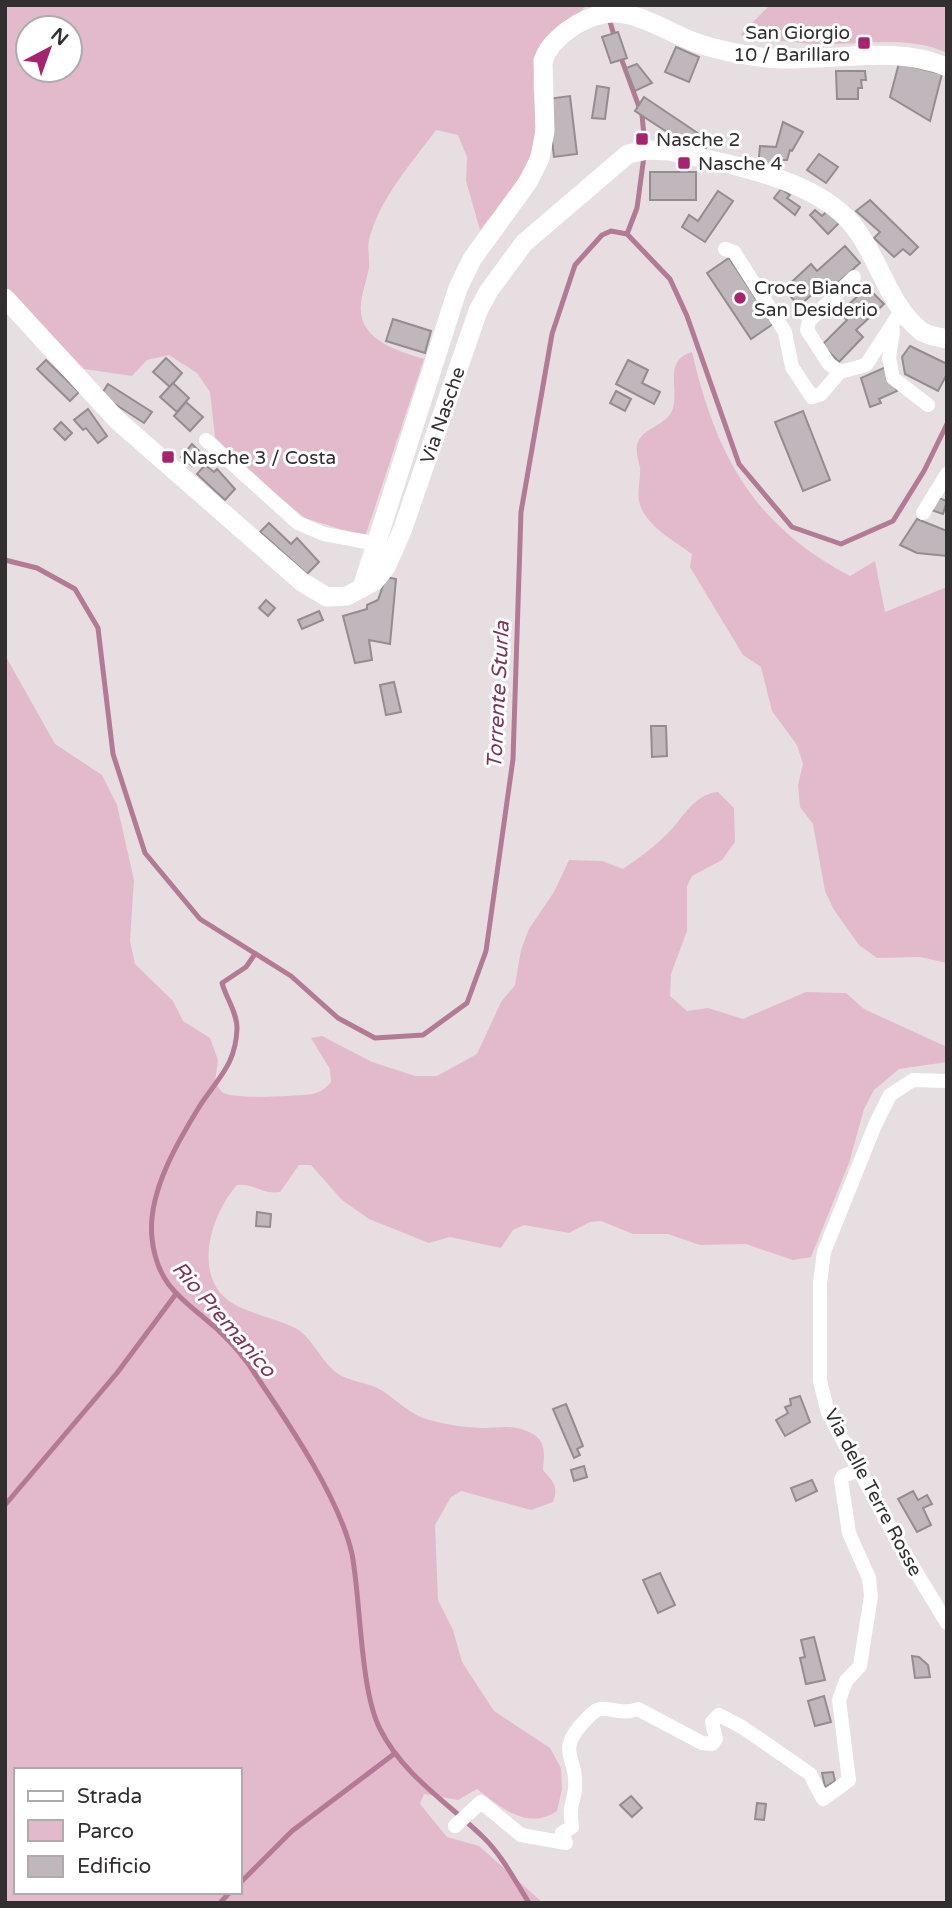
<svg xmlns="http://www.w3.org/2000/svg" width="952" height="1908" font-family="'Varela Round',sans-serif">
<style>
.green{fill:#e2bacc;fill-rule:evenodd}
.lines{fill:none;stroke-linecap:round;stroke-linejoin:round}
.stream{stroke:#b47a95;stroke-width:5}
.building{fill:#bfb7bb;stroke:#948c8f;stroke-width:2}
.street{stroke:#fff;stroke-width:14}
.secondary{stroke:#fff;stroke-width:19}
.poi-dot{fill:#a52370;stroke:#fff;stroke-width:2.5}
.labels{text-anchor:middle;stroke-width:6;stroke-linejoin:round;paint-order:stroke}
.poi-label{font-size:19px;fill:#322f30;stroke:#fff;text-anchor:start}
.street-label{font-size:19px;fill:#322f30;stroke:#fff}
.water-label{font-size:21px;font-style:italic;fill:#7d345a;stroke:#fff}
</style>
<rect width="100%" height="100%" fill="#e7dee2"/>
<!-- green -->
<g class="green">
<path d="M5 5H586C575 22 545 35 539 50 527 80 539 112 534 142 527 176 500 204 480 230L466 181 467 157 458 135 436 130C411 164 379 199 369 240 367 249 370 258 369 267 367 280 362 292 361 304 357 340 398 351 424 359L365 537 305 518 255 478 215 437 210 392 197 373 169 355 147 360 132 376 84 369 5 287ZM28 28H70V70H28Z"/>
<path d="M770 5H947V53C907 34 859 46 817 44 791 43 765 38 740 35Z"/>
<path d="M692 352C716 455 753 525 850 576L875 561 885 612 947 587V963L920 957 877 958 859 945 834 910 825 891 813 824 800 807 798 785 803 764 797 745 772 711 761 667 743 655 720 617 690 567 692 554C673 540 644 525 639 501 637 490 641 479 640 468 638 457 633 446 641 437 650 426 669 423 673 408 679 387 663 361 692 352Z"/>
<path d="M5 655 55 744 102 775 117 805 134 880 130 941 135 964 173 1001 183 1021 210 1038 218 1060 215 1082C217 1085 219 1089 222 1092 232 1100 297 1096 312 1094 321 1092 326 1088 331 1082L330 1069 311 1038 322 1036 372 1062 415 1076H437L477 1054 501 1002 515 985 521 950 529 929 554 892 569 860 602 861 623 869C639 858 654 847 668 833 684 817 694 794 718 792L734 808 735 842 722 860 692 876 687 886V931L671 974 670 996 687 1011 708 1008 743 1019 806 992 846 993 864 1009 947 1047V1062L899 1069 874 1090 864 1109 849 1163 811 1257 793 1260 746 1244 700 1245 668 1234H633L601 1221 590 1222 569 1233 524 1225 513 1230 501 1248 450 1237 429 1243 369 1219 342 1200 311 1165H299L280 1192C263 1195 254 1183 237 1185 211 1214 191 1277 232 1303 252 1315 277 1318 297 1329 313 1339 321 1361 337 1373 349 1382 368 1382 381 1390 397 1400 408 1413 426 1419 442 1424 467 1428 484 1428 501 1428 515 1424 531 1433 547 1441 544 1455 543 1470 553 1481 559 1487 553 1502L531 1510 461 1491 451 1497 435 1525 438 1600 453 1630 462 1662 494 1711 550 1748 561 1768 562 1789 557 1811C528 1831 500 1807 477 1789L458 1800 424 1794 420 1804 447 1837 479 1846 543 1903H5ZM16 1770H240V1892H16Z"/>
</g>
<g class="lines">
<!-- stream -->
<g class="stream">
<path d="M609 18 615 39"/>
<path d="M620 55 642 115 645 146"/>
<path d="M627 234 637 208 644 156"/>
<path d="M5 560 37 568 75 589 98 628 113 754 145 853 200 919 291 976 338 1018 375 1038 423 1035 467 1003 486 951 513 759 521 512 552 334 575 265 602 235 611 231 627 234 670 279 687 316 739 464 792 527 841 544 893 521 924 471 947 424"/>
<path d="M255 954 246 967 222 983C226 998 237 1012 237 1028 236 1064 219 1077 201 1104 178 1141 147 1193 152 1238 157 1288 185 1300 218 1330 233 1344 248 1362 259 1380 291 1427 340 1500 352 1554 361 1602 360 1690 380 1729 403 1775 447 1802 483 1837 501 1854 516 1882 529 1903"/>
<path d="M5 1505 117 1373 176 1294"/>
<path d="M240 1883 292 1831 394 1754"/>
<path d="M220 1903 230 1892"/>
</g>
</g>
<!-- building -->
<g class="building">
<path d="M618 32 627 58 611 63 602 37Z"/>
<path d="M676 47 699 57 689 82 665 72Z"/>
<path d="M899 63 942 74 930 121 890 97Z"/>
<path d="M637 64 652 83 635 91 626 68Z"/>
<path d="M836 71H865L866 80H861L862 88H858V99H837Z"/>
<path d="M597 86 609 88 605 119 592 118Z"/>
<path d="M570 96 577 154 554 157 547 99Z"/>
<path d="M644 97 699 134 707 146 704 151H696L635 111Z"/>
<path d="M783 122 803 132 792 151 790 150 787 160H781L780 171 758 167 760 146 776 147Z"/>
<path d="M819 154 838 167 826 183 807 170Z"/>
<rect x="650" y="172" width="46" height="28"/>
<path d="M781 189 790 195 787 198 800 207 795 215 774 198Z"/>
<path d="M718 191 733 201 705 242 682 227 689 215 698 221Z"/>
<path d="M870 200 918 247 910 255 903 249 894 257 874 238 880 232 856 211Z"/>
<path d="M815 210 822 216 827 211 839 223 828 234 810 215Z"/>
<path d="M845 246 860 263 832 288 827 281 799 306 784 289 811 264 817 271Z"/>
<path d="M729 258 773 324 751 339 707 273Z"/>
<path d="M867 287 884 304 856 330 863 337 839 362 822 345 847 320 840 313Z"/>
<path d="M393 319 431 331 425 353 386 341Z"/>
<path d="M910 346 947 364V374L938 391 905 374 902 357Z"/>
<path d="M166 358 182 373 170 387 153 372Z"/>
<path d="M46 360 79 392 70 401 37 369Z"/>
<path d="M628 360 648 370 642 383 660 392 654 404 616 384Z"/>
<path d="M888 366 897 391 879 399 881 403 870 407 861 378Z"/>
<path d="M173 383 189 398 177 412 160 397Z"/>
<path d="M108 384 152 412 144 423 101 395Z"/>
<path d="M616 391 631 399 625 411 610 403Z"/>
<path d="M186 402 203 417 190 431 174 416Z"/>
<path d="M88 409 107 436 98 443 86 428 83 430 74 420Z"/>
<path d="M803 411 830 480 803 491 775 422Z"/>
<path d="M61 422 72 433 65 440 54 429Z"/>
<path d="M192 444 203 455 192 466 181 457Z"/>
<path d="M205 465 214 472 217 469 235 489 225 500 197 474Z"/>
<path d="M936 497 947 501 943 514 931 510Z"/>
<path d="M917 519 947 531V556L917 553 900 545Z"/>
<path d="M269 523 291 544 297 538 319 562 307 574 260 532Z"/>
<path d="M386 577 396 579 390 644 369 640 372 660 355 663 343 616 367 609V605L378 600Z"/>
<path d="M266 600 275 608 268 616 259 608Z"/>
<path d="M319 611 323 620 302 629 298 620Z"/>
<path d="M394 682 401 712 386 715 380 685Z"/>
<path d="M651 726H666L667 756 652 757Z"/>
<path d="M257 1212 271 1214 270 1227 256 1226Z"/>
<path d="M800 1396 810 1422 785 1436 776 1420 788 1413 785 1407 791 1405 790 1399Z"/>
<path d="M566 1404 583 1446 577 1449 580 1455 574 1458 553 1409Z"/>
<path d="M584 1466 587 1477 574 1481 571 1470Z"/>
<path d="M812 1480 817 1491 796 1501 791 1488Z"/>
<path d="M913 1491 918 1500 927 1495 932 1504 923 1508 931 1525 917 1532 898 1499Z"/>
<path d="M660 1573 675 1605 658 1613 643 1580Z"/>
<path d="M814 1637 825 1680 806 1684 800 1658 805 1657 801 1640Z"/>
<path d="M912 1656 919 1657 928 1665 930 1677 915 1678Z"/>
<path d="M824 1696 831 1722 815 1726 808 1701Z"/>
<path d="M833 1772 835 1781 825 1787 822 1773Z"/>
<path d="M631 1796 642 1808 632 1817 620 1805Z"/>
<path d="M757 1803 766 1804 764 1820 755 1819Z"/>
</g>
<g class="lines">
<!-- street -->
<g class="street">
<path d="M725 249 734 252 785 332 792 367 812 397 821 394 840 372"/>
<path d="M854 277 809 321 807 330 829 364 840 372 866 365 901 311"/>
<path d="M893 331 889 358 893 378 928 405"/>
<path d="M206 440 298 523 324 534 378 544"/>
<path d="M923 513 947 474"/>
<path d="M947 1081 913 1080 890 1095 875 1125 824 1252 820 1283V1381L828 1413 902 1549 947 1623"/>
<path d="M455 1826 481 1802 521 1835 566 1843 562 1833 572 1827C569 1806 572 1808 575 1790 579 1759 556 1753 581 1725 586 1720 591 1713 597 1710 606 1705 620 1716 638 1709L702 1743 712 1744 716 1739 712 1722 719 1715 742 1727 810 1774 823 1799 849 1780 839 1700 846 1681 860 1666 871 1596 869 1578 849 1533 841 1480 843 1476 859 1470"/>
</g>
<!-- secondary -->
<g class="secondary">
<path d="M5 298 117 420 302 582 327 597 347 596 375 581 386 567 402 531 478 311 488 292 524 243 628 154 648 150 669 151C723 163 797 175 840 212 877 243 883 301 921 331 928 336 939 337 947 339"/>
<path d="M362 588 458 288 472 259 528 182 540 158 545 131 543 61C550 39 580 18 604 14 634 8 667 32 694 42 716 50 744 55 767 58 828 64 889 43 947 67"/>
</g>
</g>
<!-- markers -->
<g class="poi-dot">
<rect x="857" y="36" width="14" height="14" rx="3.5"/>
<rect x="635" y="132" width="14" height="14" rx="3.5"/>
<rect x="677" y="156" width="14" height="14" rx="3.5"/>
<circle cx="740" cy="298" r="7"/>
<rect x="161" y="450" width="14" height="14" rx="3.5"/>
</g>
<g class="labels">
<!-- poi labels -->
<g class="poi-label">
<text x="850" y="39" text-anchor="end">San Giorgio<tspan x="850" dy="22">10 / Barillaro</tspan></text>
<text x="656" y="146">Nasche 2</text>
<text x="698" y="170">Nasche 4</text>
<text x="754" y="294">Croce Bianca<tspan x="754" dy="22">San Desiderio</tspan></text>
<text x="182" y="464">Nasche 3 / Costa</text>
</g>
<!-- street labels -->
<g class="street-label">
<text transform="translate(442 415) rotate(-71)" y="7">Via Nasche</text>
<text transform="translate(874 1492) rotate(62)" y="7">Via delle Terre Rosse</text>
</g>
<!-- water labels -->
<g class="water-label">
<text transform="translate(498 695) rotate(-87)" y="7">Torrente Sturla</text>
<text transform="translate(224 1319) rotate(49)" y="7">Rio Premanico</text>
</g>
</g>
<!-- border -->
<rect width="952" height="1908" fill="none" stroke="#322f30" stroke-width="14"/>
<!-- legend -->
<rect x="14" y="1768" width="228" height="126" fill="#ffffff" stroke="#adacac" stroke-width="2"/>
<rect x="28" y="1791" width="35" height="10" fill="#ffffff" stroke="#adacac" stroke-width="2"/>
<text x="77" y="1803" font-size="21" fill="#322f30">Strada</text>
<rect x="28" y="1820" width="35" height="21" fill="#e2bacc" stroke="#adacac" stroke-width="2"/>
<text x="77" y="1838" font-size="21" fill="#322f30">Parco</text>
<rect x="28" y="1856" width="35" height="21" fill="#bfb7bb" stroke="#adacac" stroke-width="2"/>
<text x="77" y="1873" font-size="21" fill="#322f30">Edificio</text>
<!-- north arrow -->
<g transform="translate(49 49) rotate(41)"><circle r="33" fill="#ffffff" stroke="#adacac" stroke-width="2"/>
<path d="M0-5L12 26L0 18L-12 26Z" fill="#a52370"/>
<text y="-10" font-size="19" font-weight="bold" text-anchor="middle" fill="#322f30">N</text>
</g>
</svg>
